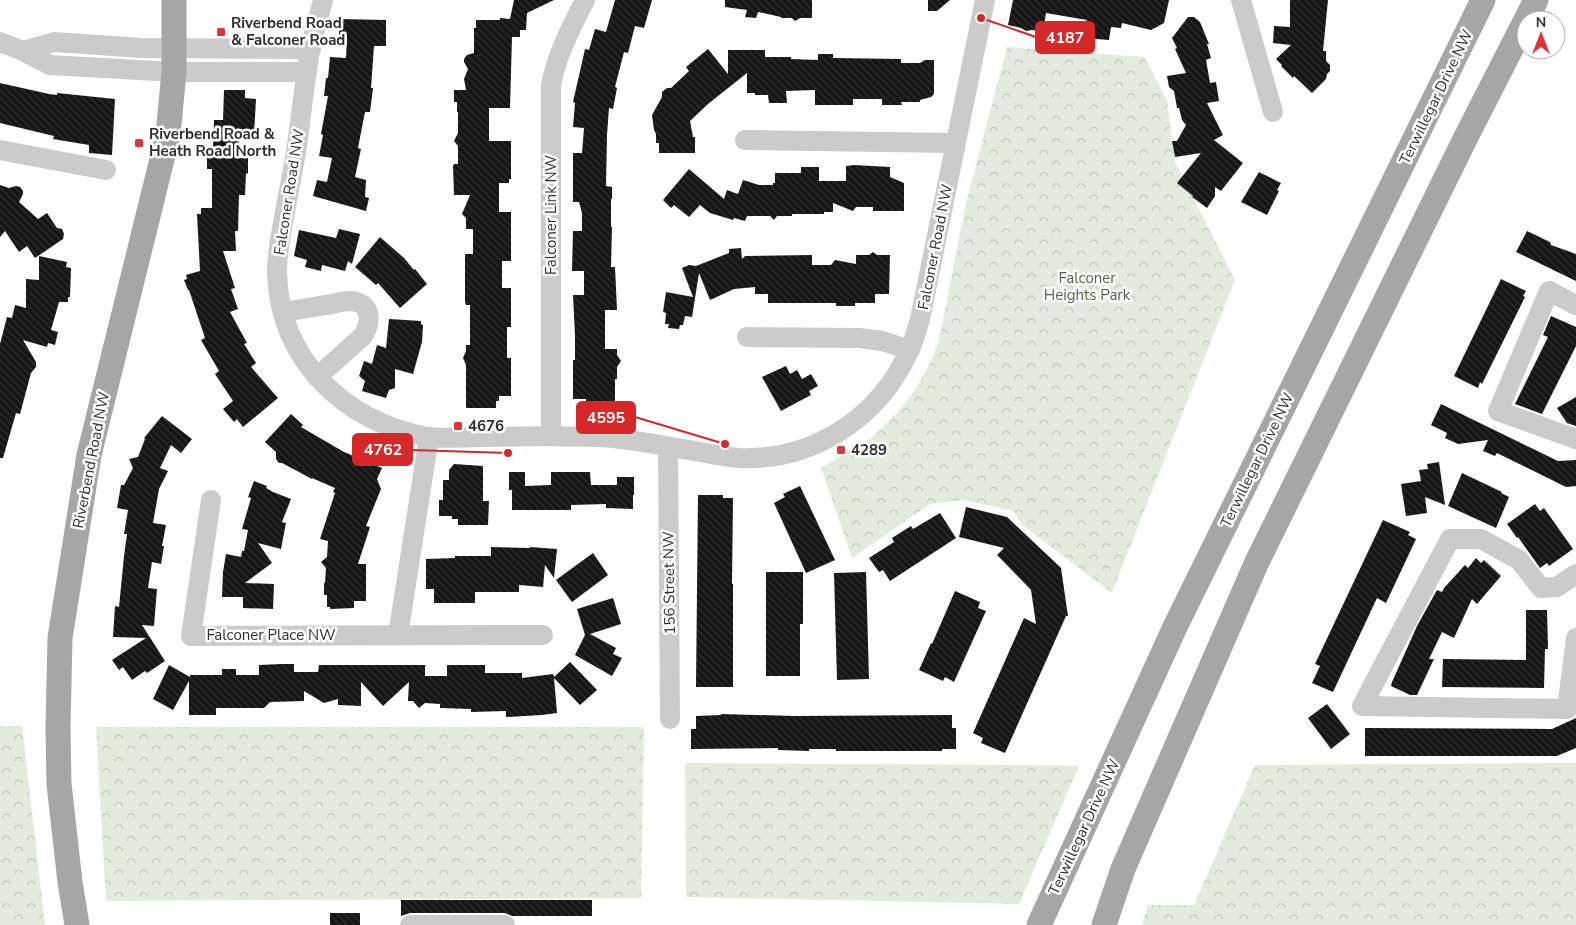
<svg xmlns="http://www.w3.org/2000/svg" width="1576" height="925" font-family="'Nunito Sans',sans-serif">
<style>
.park{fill:url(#park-crowns)}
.building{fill:url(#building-back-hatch)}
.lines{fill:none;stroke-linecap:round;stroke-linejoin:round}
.minor{stroke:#cbcbcb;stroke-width:20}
.major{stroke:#a6a6a6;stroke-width:25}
.poi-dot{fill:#e03537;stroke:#fff;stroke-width:2}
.labels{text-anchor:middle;stroke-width:5;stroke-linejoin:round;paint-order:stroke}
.poi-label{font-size:15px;font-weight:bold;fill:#2e2e2e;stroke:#fff;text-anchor:start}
.street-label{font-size:15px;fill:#2e2e2e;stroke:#fff}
.park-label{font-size:15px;fill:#4e683d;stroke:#fff}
.leader{fill:none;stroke:#d62828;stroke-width:2}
.callout-dot{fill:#d62828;stroke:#fff;stroke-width:2}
.callout{fill:#d62828;stroke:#d62828;stroke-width:2}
.callout-label{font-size:16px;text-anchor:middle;font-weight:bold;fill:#fff}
</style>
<defs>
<pattern id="park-crowns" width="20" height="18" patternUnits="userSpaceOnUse" patternTransform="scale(1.25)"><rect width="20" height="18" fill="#e3ebdc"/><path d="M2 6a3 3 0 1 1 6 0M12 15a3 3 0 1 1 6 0" fill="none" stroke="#c3cabd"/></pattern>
<pattern id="building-back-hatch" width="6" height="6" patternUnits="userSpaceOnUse" patternTransform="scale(1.25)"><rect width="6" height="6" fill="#151515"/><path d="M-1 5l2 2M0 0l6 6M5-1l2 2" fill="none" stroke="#2f2f2f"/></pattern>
</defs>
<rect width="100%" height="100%" fill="#fff"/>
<!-- park -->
<g class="park">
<path d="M1007 47 1144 57 1167 100 1175 162 1235 280 1112 593 1021 524 1014 511 963 500 930 504 852 558 821 468 870 439 897 413 915 390 930 363 939 340 966 203Z"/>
<path d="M0 726H22L45 925H0Z"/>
<path d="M96 727H644L641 898 106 901Z"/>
<path d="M685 763 1029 765 1079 766 1019 904 686 897Z"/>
<path d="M1576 763V925H1142L1148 905H1194L1255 765Z"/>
</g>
<!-- building -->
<g class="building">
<path d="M514 0H554L527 13 526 30H520V37H512L510 108H489V141H511V179H509V183H499V212H511V261H502V288H511V327H507V358H511V396H499V401H496V408H466V365L463 358 466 351V345H470V305H466L465 302V254H473V229H466V218L462 214 470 195H454L453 166 454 164H458V146L454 141 458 133V112H457V102H454V90H466L464 79 468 69 464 62V59L467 55 474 53V28H476V20H500V18L510 19Z"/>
<path d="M615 0H652L644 28 635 26 628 53 624 52 615 87 617 88 613 109 609 108 607 135 606 186 612 187V199H611V227H612L611 267H615L617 310H605V349H617V355L621 361 617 367V379H615V409H586V399H573V360H575V336L573 295H584V271H572L573 231H582V213L579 202H573V153H582L584 128 573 127 575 103 573 102 585 49 589 50 595 29 606 32Z"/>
<path d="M725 0H812V18H800L795 21 792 18H781V17L758 12 756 18 745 17 747 10 725 7Z"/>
<path d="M928 0H950L937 11H928Z"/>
<path d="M1013 0H1169L1164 23 1151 30 1122 23 1121 28 1111 27 1109 40 1084 38 1087 20 1046 13 1043 32 1032 30 1026 31 1021 28 1008 25Z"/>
<path d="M1290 0H1328L1323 51H1326V61L1330 65V71L1327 74 1326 79 1312 93 1294 76 1293 78 1281 66 1282 65 1276 59 1291 45 1273 43 1274 26 1290 27Z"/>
<path d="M1188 17H1194L1200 22 1209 44H1207L1211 58 1206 60 1210 83 1216 82 1219 101 1207 103 1223 135 1214 140 1243 163 1221 191 1215 187V196L1207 208 1192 197 1193 196 1177 183 1201 153 1175 157 1172 141H1177L1186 125 1182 120 1179 108H1177L1174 91 1169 87 1167 76 1186 73 1175 49 1177 48 1172 38Z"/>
<path d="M339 19 386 20V46H374L371 88H373L370 112H365L358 148 361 149 355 177 366 180 365 197 369 198 366 211 313 196 317 180 327 182 332 158 319 156 323 135 321 134 328 96H324L326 78H328L330 57 346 58 347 35H339Z"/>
<path d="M708 49 728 74V50H765V57H791V59L818 60V54H833V58L901 59V63H920L925 60H934V94L931 97 920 100V102H901L902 105H882V99H853V105H815V90L786 91 787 103H769L768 95H755V93H747V73L708 104 690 121 693 137H695V153H659V143H656V134L654 130 652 115 662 97V92L667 88H671L689 71 686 67Z"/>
<path d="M0 83 49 94 57 95V93L115 99 112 155 89 153V145L53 139 54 136 0 123Z"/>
<path d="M224 90H245V98L256 99 254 135H239V158H248V174L246 173 245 195H239L238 231H235L236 251H223L235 288 231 289 238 309 230 312 247 343 244 344 256 363 251 367 278 398 243 427 237 419 234 422 223 409 233 401 215 374 219 371 201 340 205 338 189 290H188L184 280 187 279 186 275 200 271 197 214H201V208H212V169H207V157H210V150H213L214 120H223Z"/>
<path d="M854 165 890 167V177L904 183V211H873V207H856L853 211 833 203V212H824V214H792V216H777L774 220 770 216H747L745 221 734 218 733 220 710 213 700 205 689 217 674 205 671 208 663 200 689 169 724 199 727 190 738 194 743 180 759 185H773V183H775V173H801V167H819V181H846V166Z"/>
<path d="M1259 172 1281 183 1277 190 1279 191 1267 215 1241 202Z"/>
<path d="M0 185 9 188 16 186 20 187 23 191V194L19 202 38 219 47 213 57 228 62 229 64 234 63 239 35 258 27 246 19 252 5 231 0 237Z"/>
<path d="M339 229 360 234 352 264 348 261 345 271 322 265 321 271 305 267 307 260 294 256 299 230 336 238Z"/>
<path d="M1527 231 1550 242 1551 245 1576 254V281L1516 252Z"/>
<path d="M380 237 404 258 414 270 415 269 427 284 400 308 378 283 376 285 355 267Z"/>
<path d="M741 248 742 259 745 256 812 255V265H831L835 260 856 264V255H869L873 252 877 255H890L889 294H875V303H855V306H836V303H768V294H755V287L734 289 710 300 699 273 692 317 685 316 683 325H680L679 329 668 328 669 324H665L666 313 663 312 666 292 693 297 682 268 689 265 696 266 729 253V249Z"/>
<path d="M39 256 67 262 66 267 71 268 70 297H68V302H59L51 330 58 332 55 345 48 343 47 347 23 340 36 362V367L31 373 20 414 16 413 3 458H0V344L7 317 12 318 15 305 26 308V279L39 280Z"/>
<path d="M1501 279 1526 291 1523 296 1525 297 1482 384 1480 382 1478 388 1454 376Z"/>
<path d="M1551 316 1576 327V346L1542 414 1515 404 1548 337 1543 335Z"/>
<path d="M389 319 421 321V324L423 325 422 342 413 374 395 369V388L389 390 386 398 362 391 365 381 359 376 364 361 372 364 377 345 386 348Z"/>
<path d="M786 366 790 374 797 370 802 379 811 374 818 386 809 391 811 395 781 411 762 377Z"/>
<path d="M1576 397V426L1567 423 1557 408Z"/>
<path d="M1441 404 1558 461 1576 460V486L1566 487 1497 453 1495 456 1483 451 1488 440 1458 444 1445 438 1447 433 1431 425Z"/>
<path d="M291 414 303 425 301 427 344 452 382 468 377 479 381 489 366 526 370 527 358 564H366V601H354V608L330 609V607H327V595H324V583H325L326 568 321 562 327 557 328 541 320 539 335 493 333 492 335 488 312 478V479L282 463H279L276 459V452L265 442Z"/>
<path d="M162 416 192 439 181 453 171 445 160 468 168 471 159 489 153 523 166 525 162 546H164L161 564 152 562 148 588 157 589 154 626 142 625 165 661 147 673 145 671 132 680 123 667 119 670 112 660 146 638 113 637 115 606 119 607 124 556 127 534H124L128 510 117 508 121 485H124L133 468 129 459 138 457 145 439 144 438Z"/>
<path d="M1439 462 1445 505 1425 497 1427 513 1406 516 1401 484 1421 481 1419 470 1428 469 1427 464Z"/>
<path d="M454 464 483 466V501H489L488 525H458V519H452V516H439V500H443V480H449V470Z"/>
<path d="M509 472H525V486L551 485V472H590L591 485H617V477H634V495H633V509L606 508V504L571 505V510H512V490H509Z"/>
<path d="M1462 473 1502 492 1501 493 1509 497 1496 528 1448 506Z"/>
<path d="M254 481 267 486 266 488 273 492 291 499 282 522 286 523 281 549 258 543 272 563 245 583 274 584 273 609 243 608V597H222L223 572 226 554 241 557 242 551H244L248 530 242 529 251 498 248 497Z"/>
<path d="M800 486 835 560 806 573 774 503 785 497 783 494Z"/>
<path d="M698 495H723V498H733L732 584H733V687H696Z"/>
<path d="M1535 504 1540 511 1544 508 1573 549 1549 566 1547 563 1540 568 1518 537 1517 538 1507 524Z"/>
<path d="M966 507 1007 517 1061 568 1068 616H1066L1005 753 981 743 983 738 973 733 1024 618 1036 624 1031 590 997 555 1004 548 959 537Z"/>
<path d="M940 513 956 538 890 581 883 570 879 572 869 558 894 542 892 538 911 526 913 529Z"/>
<path d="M1383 520 1410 532 1408 535 1416 539 1386 603 1377 598 1333 692 1312 683 1320 666 1315 664Z"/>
<path d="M491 547 530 548V547L557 549 554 578 545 565 543 587 519 585V592H475V603H434V589H426V559L455 558V556H491Z"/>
<path d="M593 553 608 575 572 602 556 580Z"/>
<path d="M1476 558 1481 563 1484 560 1501 576 1477 604 1472 599 1454 638 1442 632 1429 659H1434L1417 695H1410L1391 686 1392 682 1417 626 1437 590 1442 592 1444 588 1465 565 1468 568Z"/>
<path d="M766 572H803V624H800V676H766Z"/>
<path d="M866 572 869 679 837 680 834 573Z"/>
<path d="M955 591 980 602 978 608 986 611 954 682 945 677 943 681 919 670 931 643 932 644Z"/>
<path d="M613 598 621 624 590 634 616 648 613 654 622 658 612 676 575 655 585 635 577 609Z"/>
<path d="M1526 610H1547L1548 649H1545L1544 688 1442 687 1443 659 1526 660Z"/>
<path d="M570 662 597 690 580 705 554 678 557 713 542 715 506 717V711L471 712V709L440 708V704L425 703 419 708 413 701H408L409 682 383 706 361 682V706L338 705V699L324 703 304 691V701L270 702 264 708H216V715H189V681L173 710 153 699 169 665 190 677V675H222V669H236V675H259V665L281 664H294V672H318L319 665H426L425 666V676H447V665H485V673H522V678L553 674 554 677Z"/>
<path d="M1327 704 1350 734 1331 749 1308 718Z"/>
<path d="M721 714 794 716 952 715V728H956V749H942V751H836V749H809V751L778 750V748L691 749V729H696V716L721 715Z"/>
<path d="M1576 718V748L1557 756H1365V728L1552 729Z"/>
<path d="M401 900H592V916H512L505 913H410L401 916Z"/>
<rect x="330" y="913" width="30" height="12"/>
</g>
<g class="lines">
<!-- minor -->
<g class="minor">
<path d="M323 0C319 17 313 34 310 51 304 85 301 119 296 152 292 176 287 200 283 223 280 239 277 255 277 272 279 360 344 421 427 437 443 439 467 437 484 437 523 436 562 436 601 437 633 439 663 446 695 451 710 454 725 457 740 458 813 461 879 418 909 351 914 341 917 330 920 319L985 0"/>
<path d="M1241 0 1273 112"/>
<path d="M0 42 23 51 50 65 174 72H307"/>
<path d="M23 51 54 42 142 48 311 49"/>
<path d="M745 140 955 143"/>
<path d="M0 150 106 170"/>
<path d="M1576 305 1549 291 1498 411 1576 439"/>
<path d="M283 312C297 310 312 307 326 305 334 304 342 301 350 301 372 302 372 321 363 336L317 377"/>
<path d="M747 337 860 338 882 341 910 350"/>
<path d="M551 436V85C557 54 571 28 585 0"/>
<path d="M668 447 670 719"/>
<path d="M211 500 191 636 543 635"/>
<path d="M1576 574 1557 587 1541 588 1519 560 1481 539H1450L1362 706 1567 709 1576 638"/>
<path d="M398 635 429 437"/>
<path d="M410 925H505"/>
</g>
<!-- major -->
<g class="major">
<path d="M77 925 70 882 59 784 58 727 60 638 89 455 168 135 174 72V0"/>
<path d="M1039 925 1175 627 1483 0"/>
<path d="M1104 925 1123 869 1256 564 1465 139 1536 0"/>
</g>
</g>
<!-- markers -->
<g class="poi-dot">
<rect x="216" y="27" width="10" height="10" rx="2.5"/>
<rect x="134" y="138" width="10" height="10" rx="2.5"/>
<rect x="453" y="421" width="10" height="10" rx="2.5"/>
<rect x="836" y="445" width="10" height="10" rx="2.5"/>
</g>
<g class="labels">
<!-- poi labels -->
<g class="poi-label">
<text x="231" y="28">Riverbend Road<tspan x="231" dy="17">&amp; Falconer Road</tspan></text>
<text x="149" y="139">Riverbend Road &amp;<tspan x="149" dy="17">Heath Road North</tspan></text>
<text x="468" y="431">4676</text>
<text x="851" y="455">4289</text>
</g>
<!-- street labels -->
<g class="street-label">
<text transform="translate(1436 97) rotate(-64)" y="5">Terwillegar Drive NW</text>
<text transform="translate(289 192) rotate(-81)" y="5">Falconer Road NW</text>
<text transform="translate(551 215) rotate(-90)" y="5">Falconer Link NW</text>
<text transform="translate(935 247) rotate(-79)" y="5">Falconer Road NW</text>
<text transform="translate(91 460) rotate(-79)" y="5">Riverbend Road NW</text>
<text transform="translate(1257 460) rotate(-64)" y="5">Terwillegar Drive NW</text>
<text transform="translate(669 583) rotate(-91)" y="5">156 Street NW</text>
<text x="271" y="640">Falconer Place NW</text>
<text transform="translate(1084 827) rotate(-65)" y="5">Terwillegar Drive NW</text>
</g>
<!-- park labels -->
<g class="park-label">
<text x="1087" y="283">Falconer<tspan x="1087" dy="17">Heights Park</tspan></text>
</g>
</g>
<!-- callouts -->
<path class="leader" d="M981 18L1036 37M725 444L635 417M508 453L412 450"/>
<g class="callout-dot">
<circle cx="981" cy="18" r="5"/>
<circle cx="725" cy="444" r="5"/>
<circle cx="508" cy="453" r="5"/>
</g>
<g class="callout">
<rect x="1036" y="22" width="58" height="31" rx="5"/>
<rect x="577" y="402" width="58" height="31" rx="5"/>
<rect x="353" y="434" width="59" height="31" rx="5"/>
</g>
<g class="callout-label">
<text x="1065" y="43">4187</text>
<text x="606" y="423">4595</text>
<text x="383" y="455">4762</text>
</g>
<!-- north arrow -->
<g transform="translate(1541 35)"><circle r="24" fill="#ffffff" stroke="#ababab"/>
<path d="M0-4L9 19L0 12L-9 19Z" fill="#e03537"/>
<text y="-8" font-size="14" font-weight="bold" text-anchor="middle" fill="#2e2e2e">N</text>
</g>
</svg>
